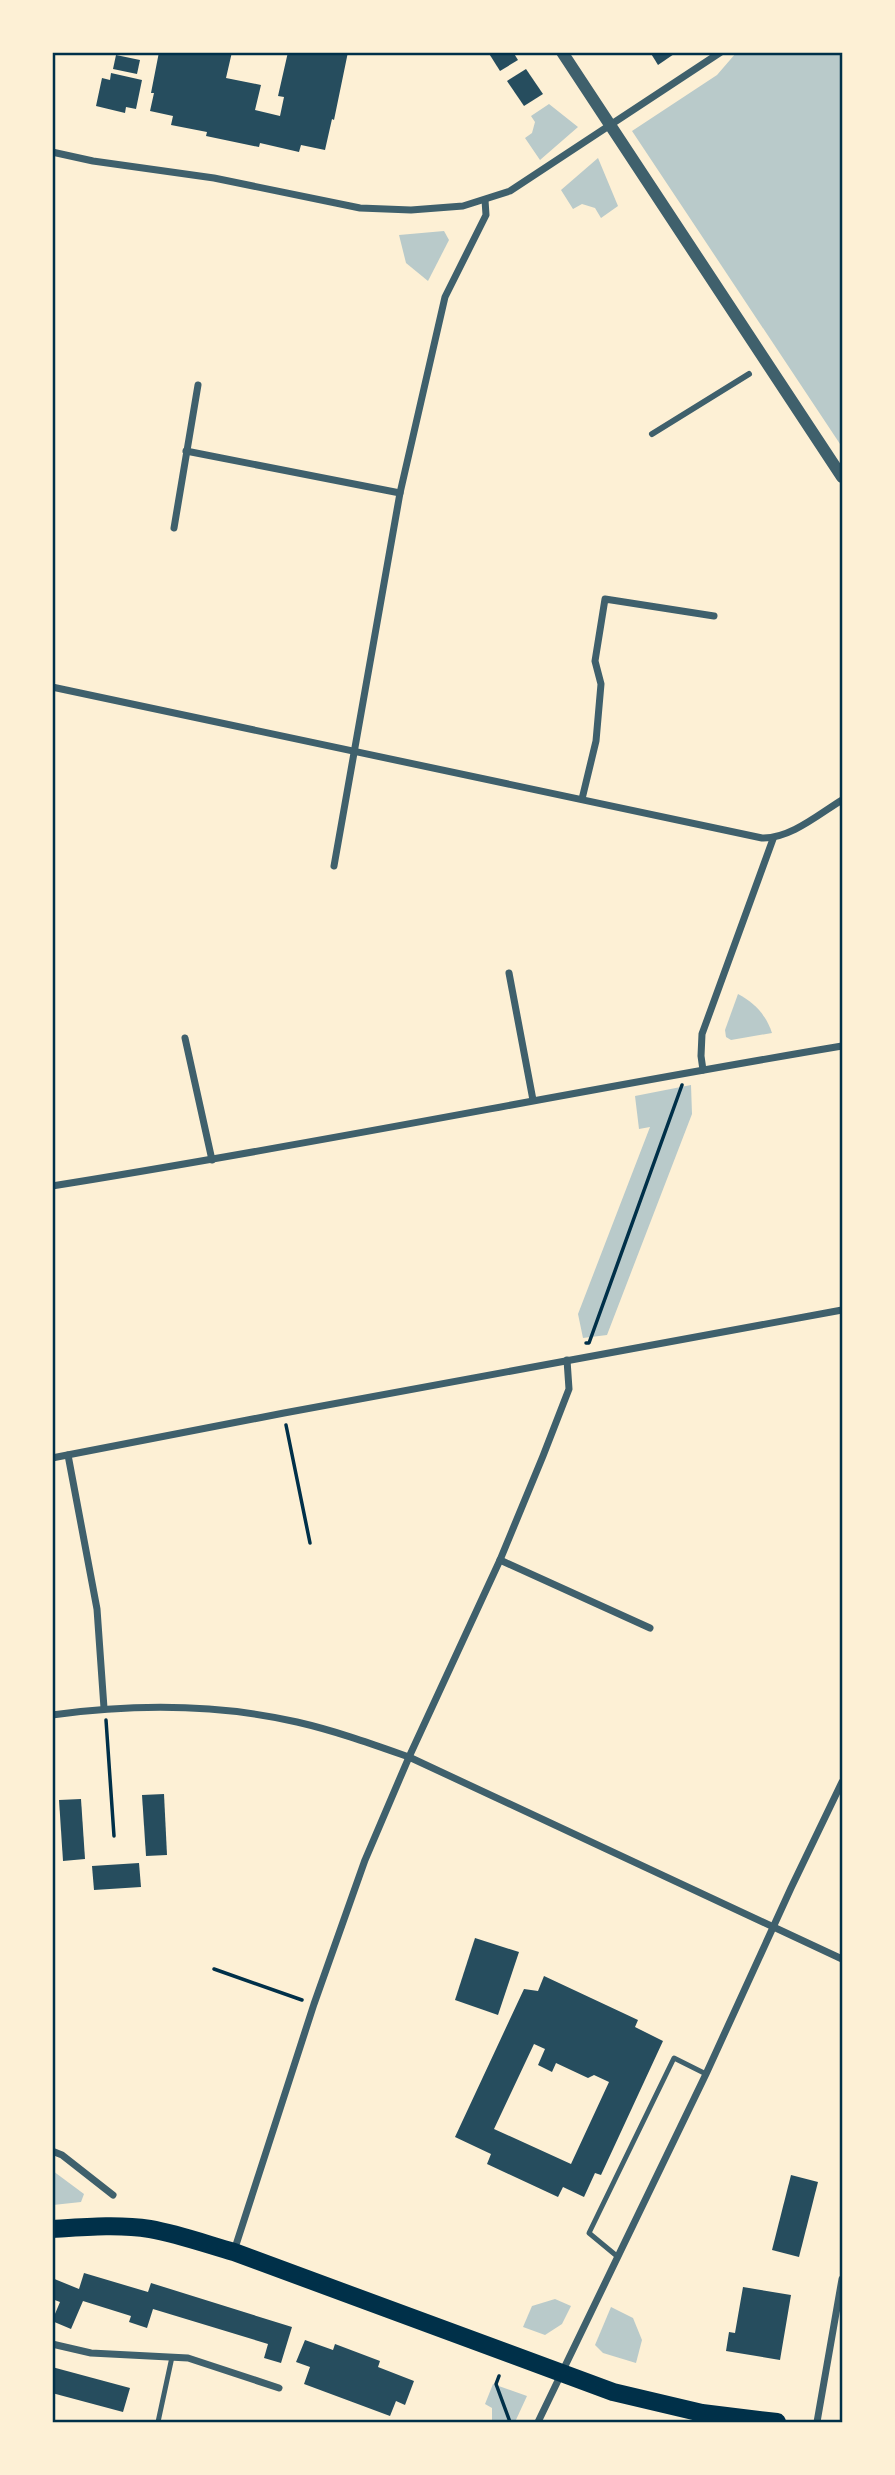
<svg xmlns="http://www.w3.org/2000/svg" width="895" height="2475" font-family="Manrope,sans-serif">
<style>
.green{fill:#b9caca}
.building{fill:#264d5e;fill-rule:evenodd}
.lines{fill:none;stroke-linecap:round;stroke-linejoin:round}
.path{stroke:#003049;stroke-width:3.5}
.service{stroke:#3f606c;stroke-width:5}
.pedestrian{stroke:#3f606c;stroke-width:6}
.minor{stroke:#3f606c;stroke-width:7}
.tertiary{stroke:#3f606c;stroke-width:12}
.primary{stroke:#003049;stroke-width:18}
.neatline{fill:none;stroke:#003049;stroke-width:2.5}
</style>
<rect width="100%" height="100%" fill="#fdf0d5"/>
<!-- green -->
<g class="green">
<path d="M736 53H842V447L632 131 717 75Z"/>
<path d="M549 104 578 127 540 160 525 138 532 133 535 122 531 116Z"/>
<path d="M598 158 618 206 601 218 595 208 582 204 573 209 561 190Z"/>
<path d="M444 231 449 240 428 281 406 263 399 235Z"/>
<path d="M738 994C755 1003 766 1015 772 1033L731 1040 726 1037 725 1030Z"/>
<path d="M691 1085 692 1114 607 1335 583 1338 578 1314 650 1127 639 1129 635 1096Z"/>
<path d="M53 2171 84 2194 81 2202 53 2205Z"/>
<path d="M555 2299 571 2306 562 2324 545 2335 523 2327 532 2306Z"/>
<path d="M611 2307 633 2318 642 2340 636 2363 603 2353 595 2345Z"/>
<path d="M493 2384 527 2396 515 2422H492V2408L485 2404Z"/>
</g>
<!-- building -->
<g class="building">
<path d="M159 52H232L226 78 261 85 255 110 280 116 284 97 278 96 288 52H348L334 120 332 119 325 150 301 145 299 152 260 143 259 147 206 136 207 132 171 125 173 116 150 111 154 93H151Z"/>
<path d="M488 52H513L518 60 500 71Z"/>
<path d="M650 52H677L658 65Z"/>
<path d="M116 55 140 60 137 74 113 69Z"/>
<path d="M526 69 543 94 524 106 507 81Z"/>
<path d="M111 73 142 80 136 109 126 107 125 113 96 106 102 78 110 80Z"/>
<path d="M164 1794 167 1855 146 1856 142 1795Z"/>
<path d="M81 1799 85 1859 63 1861 59 1800Z"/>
<path d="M139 1863 141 1887 94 1890 92 1866Z"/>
<path d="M475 1938 519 1952 498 2015 455 2000Z"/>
<path d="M544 1976 638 2020 635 2027 663 2041 601 2175 595 2173 584 2197 563 2187 558 2197 487 2164 491 2154 455 2137 524 1989 538 1991ZM534 2044 545 2049 538 2065 552 2072 556 2063 588 2078 594 2075 609 2082 571 2164 494 2129Z"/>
<path d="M791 2175 818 2182 799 2257 772 2250Z"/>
<path d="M84 2273 148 2292 151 2283 292 2327 281 2363 264 2358 268 2344 153 2309 147 2328 129 2322 131 2316 83 2301 71 2329 52 2321 60 2302 52 2299V2278L79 2289Z"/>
<path d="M743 2287 791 2295 780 2360 726 2351 729 2332 735 2333Z"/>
<path d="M305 2340 333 2350 335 2344 380 2361 378 2367 414 2381 405 2405 396 2401 390 2416 304 2384 310 2367 296 2362Z"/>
<path d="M52 2367 130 2388 123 2412 52 2393Z"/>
</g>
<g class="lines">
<!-- path -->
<g class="path">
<path d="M586 1343H589L682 1085"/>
<path d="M286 1425 310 1543"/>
<path d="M106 1720 114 1836"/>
<path d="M214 1969 302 2000"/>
<path d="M499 2376 496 2384 510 2422"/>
</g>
<!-- service -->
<g class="service">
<path d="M618 2257 589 2233 674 2058 706 2074"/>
<path d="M158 2422 172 2357"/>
</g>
<!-- pedestrian -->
<path class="pedestrian" d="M652 434 749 374"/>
<!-- minor -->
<g class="minor">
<path d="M52 152 93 161 214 178 360 208 411 210 463 206 510 191 721 52"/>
<path d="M186 451 400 493"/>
<path d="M174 528 198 385"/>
<path d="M52 687 762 838C790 839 819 814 842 800"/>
<path d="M582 799 596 741 601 684 595 661 605 599 714 616"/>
<path d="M334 866 400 493 445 297 486 215 485 200"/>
<path d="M509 973 533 1100"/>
<path d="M185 1038 212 1160"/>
<path d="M703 1070 701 1056 702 1034 773 839"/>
<path d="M52 1186C317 1144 579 1090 842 1046"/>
<path d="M68 1455 97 1609 104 1708"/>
<path d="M52 1458 284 1413 842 1310"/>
<path d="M500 1560 650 1628"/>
<path d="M52 1715C133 1704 218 1704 297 1722 336 1731 372 1744 409 1757L842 1959"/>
<path d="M52 2151 62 2155 113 2195"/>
<path d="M234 2251 314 2004 365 1860 409 1757 500 1560 543 1456 569 1389 567 1360"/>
<path d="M52 2344 91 2353 188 2358 279 2388"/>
<path d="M538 2422 706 2074 791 1888 842 1782"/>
<path d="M817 2422 842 2279"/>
</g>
<!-- tertiary -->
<path class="tertiary" d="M562 52 842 477"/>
<!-- primary -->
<path class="primary" d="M52 2229C84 2227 119 2224 150 2229 178 2234 206 2244 234 2252L613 2392 702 2413 777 2422"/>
</g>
<!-- border -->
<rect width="895" height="2475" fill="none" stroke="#fdf0d5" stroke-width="108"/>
<rect x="54" y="54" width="787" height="2367" class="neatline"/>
</svg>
